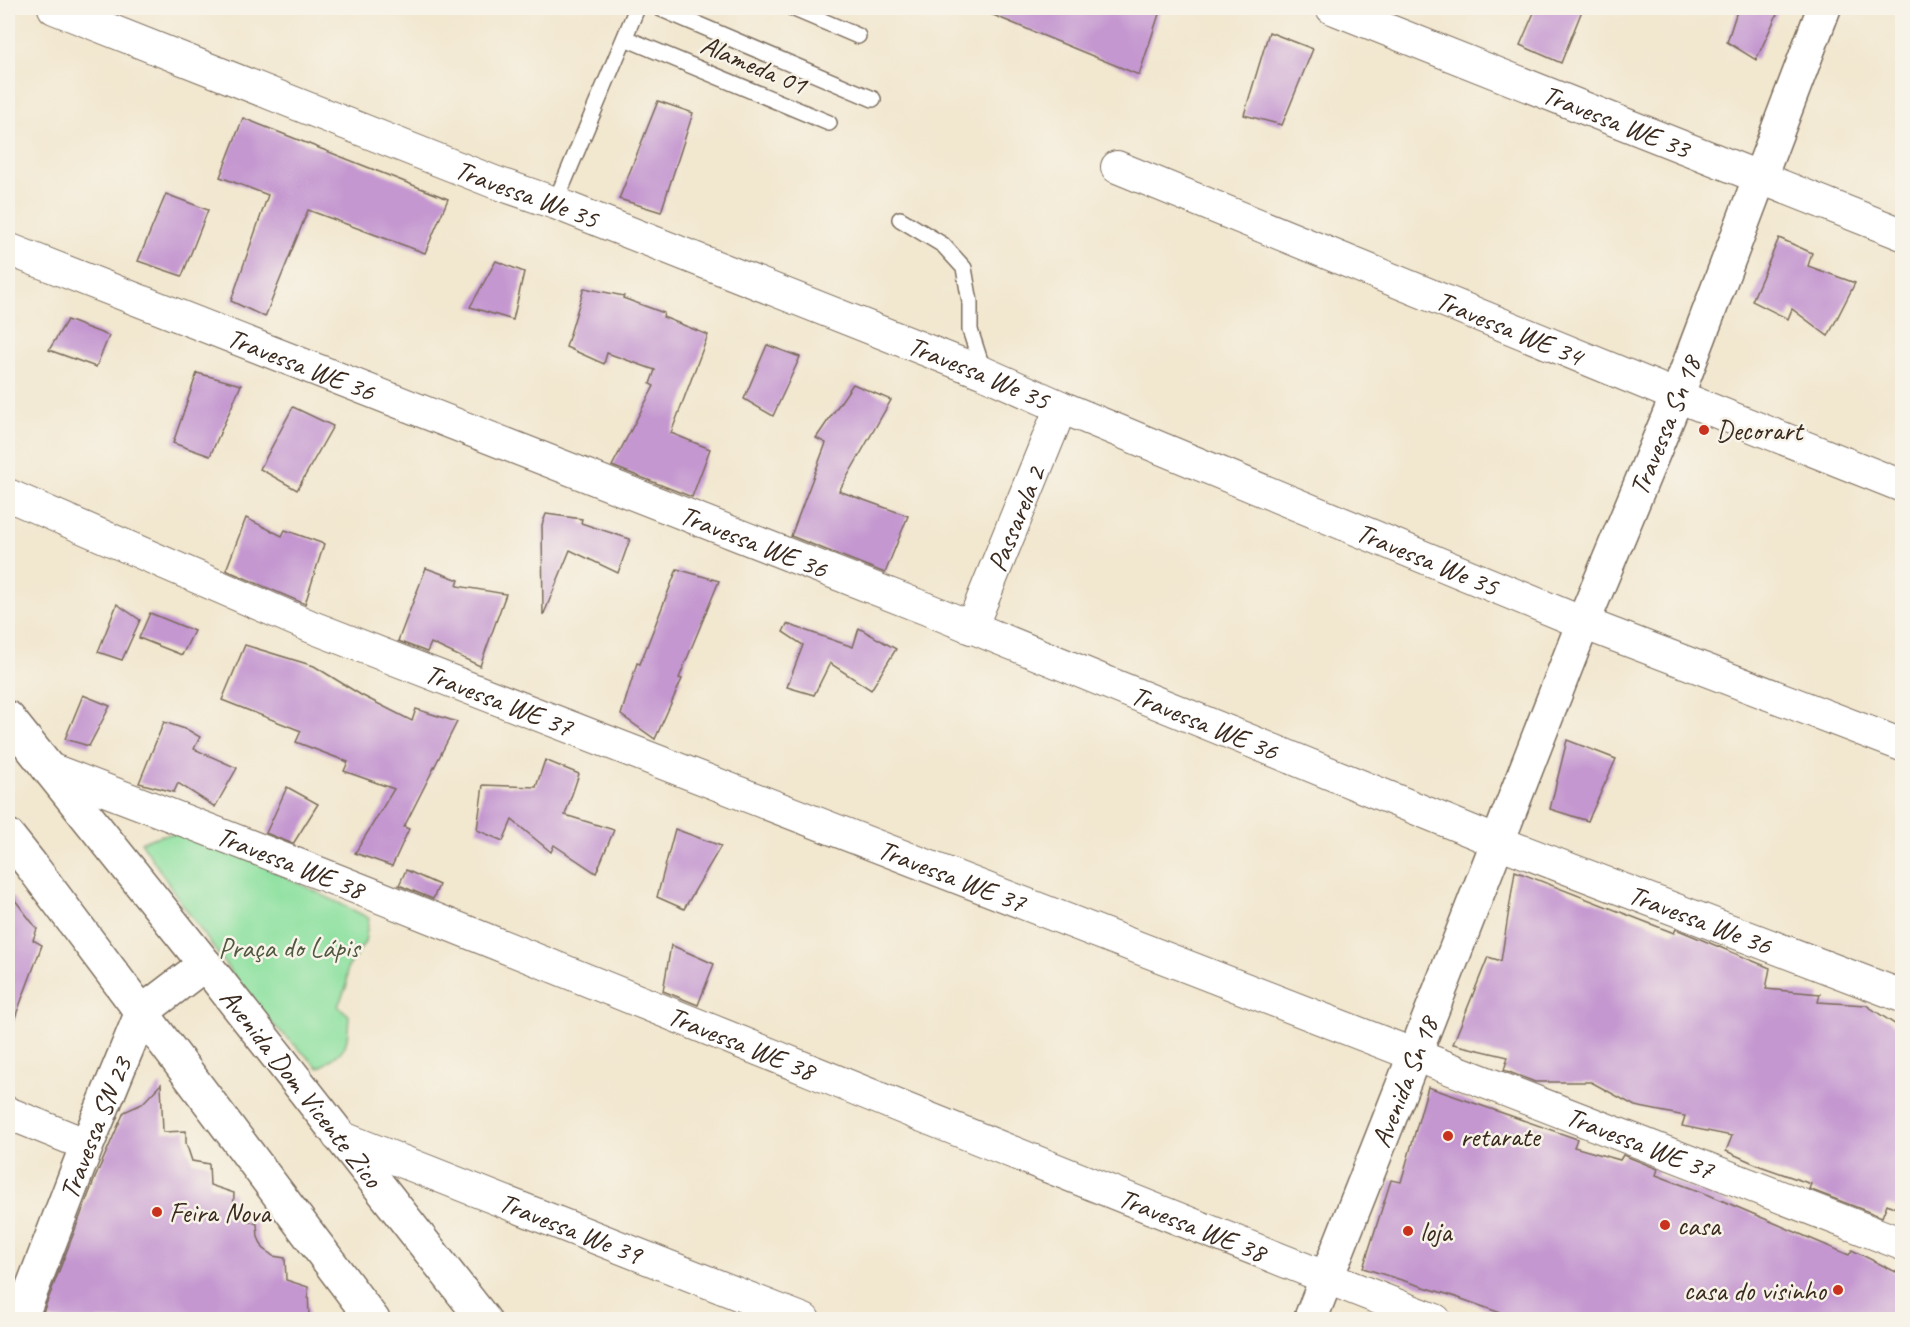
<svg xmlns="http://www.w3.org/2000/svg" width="1910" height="1327" font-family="Caveat,sans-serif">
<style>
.green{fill:#8fe1a1;stroke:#658660;stroke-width:1.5}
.building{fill:#c497d0}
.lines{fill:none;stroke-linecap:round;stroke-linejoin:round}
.lane-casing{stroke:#7b6c5c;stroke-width:18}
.street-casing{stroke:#7b6c5c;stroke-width:34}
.secondary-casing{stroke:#7b6c5c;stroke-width:36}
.primary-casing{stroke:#7b6c5c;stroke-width:36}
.lane{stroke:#fff;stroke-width:15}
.street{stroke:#fff;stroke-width:32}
.secondary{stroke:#fff;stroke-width:33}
.primary{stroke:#fff;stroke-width:33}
.poi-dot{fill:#c8321e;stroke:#f7f3e8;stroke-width:2}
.labels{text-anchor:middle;stroke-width:5;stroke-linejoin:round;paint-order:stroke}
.street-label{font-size:28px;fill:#3b2a1e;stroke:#f7f3e8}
.poi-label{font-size:28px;fill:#3b2a1e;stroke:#f7f3e8;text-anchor:start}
.park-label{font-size:28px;fill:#50583f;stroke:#f7f3e8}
</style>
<rect width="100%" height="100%" fill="#f7f3e8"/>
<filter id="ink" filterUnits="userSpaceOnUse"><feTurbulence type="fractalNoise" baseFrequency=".0167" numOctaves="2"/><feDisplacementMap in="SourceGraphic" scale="12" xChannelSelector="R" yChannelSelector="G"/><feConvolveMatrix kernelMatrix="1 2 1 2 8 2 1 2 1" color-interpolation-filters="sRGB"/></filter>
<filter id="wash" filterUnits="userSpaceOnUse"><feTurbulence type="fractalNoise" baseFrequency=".008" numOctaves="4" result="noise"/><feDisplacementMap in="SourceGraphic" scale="24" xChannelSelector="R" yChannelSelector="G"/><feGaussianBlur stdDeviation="1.35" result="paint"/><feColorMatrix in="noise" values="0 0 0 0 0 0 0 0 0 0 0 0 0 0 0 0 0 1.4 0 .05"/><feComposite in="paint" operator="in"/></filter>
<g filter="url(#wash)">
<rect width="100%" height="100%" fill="#f2e7cf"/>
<!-- green -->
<path class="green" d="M184 833 228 848 369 918 365 942 347 969V985L338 1006 349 1015C347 1050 348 1048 319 1068L258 1010 178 898 141 842 163 835Z"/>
<g id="blocks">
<!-- building -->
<g class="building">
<path d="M976 8H1161L1139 75Z"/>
<path d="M1536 8H1583L1561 63 1520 45Z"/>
<path d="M1738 8H1780L1756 60 1727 42Z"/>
<path d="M1269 32 1313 49 1282 125 1244 115Z"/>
<path d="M658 101 693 113 661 212 619 199Z"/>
<path d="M243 118 448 199 425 253 308 210 265 317 231 301 268 195 220 177Z"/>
<path d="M166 194 208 210 182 276 138 261Z"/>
<path d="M1779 238 1812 253 1808 266 1855 283 1828 336 1792 309 1788 319 1752 301Z"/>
<path d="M496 261 524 272 513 320 470 307Z"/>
<path d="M584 288 624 296 623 298 664 313 663 317 708 335 671 433 710 449 692 497 612 466 654 386 650 384 655 370 607 353 604 364 566 347Z"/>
<path d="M67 320 109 336 96 367 49 350Z"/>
<path d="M767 345 800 357 773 416 744 399Z"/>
<path d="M197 373 241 385 210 456 173 443Z"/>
<path d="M853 384 891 400 839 491 908 516 885 573 791 536 826 443 816 438Z"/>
<path d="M293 407 333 426 297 490 260 469Z"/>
<path d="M546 514 582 519 581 523 630 539 618 573 570 550 543 616 542 525Z"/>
<path d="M246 518 282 536 285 530 324 544 305 604 226 570Z"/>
<path d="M426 568 459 580 457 586 506 594 480 666 431 643 427 652 398 641Z"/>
<path d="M677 569 719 581 679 678 682 679 655 739 621 715 637 663 640 664Z"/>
<path d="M117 604 140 620 122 660 98 652Z"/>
<path d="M150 613 194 631 182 655 139 638Z"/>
<path d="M787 624 853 647 859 628 896 649 871 690 830 663 814 695 787 687 803 645 783 632Z"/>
<path d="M245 645 314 666 361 695 412 721 416 709 457 722 404 827 409 829 392 866 355 853 394 789 344 771 348 762 296 742 301 731 222 700Z"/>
<path d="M83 695 110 706 89 746 65 739Z"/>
<path d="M164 722 188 730 200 737 194 749 237 768 215 807 178 783 174 792 139 783Z"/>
<path d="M1567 740 1616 759 1588 821 1550 809Z"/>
<path d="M545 760 579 774 565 815 614 830 596 873 554 845 551 852 512 820 503 841 477 830 483 785 536 787Z"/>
<path d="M287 787 318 804 293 844 266 833Z"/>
<path d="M675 829 721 846 684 909 657 897Z"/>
<path d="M406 870 439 885 433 899 399 885Z"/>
<path d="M1515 871 1674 933 1676 929 1770 968 1766 989 1820 994 1818 1002 1866 1005 1902 1029V1211L1887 1204 1882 1217 1809 1189 1811 1184 1760 1166 1726 1151 1732 1136 1682 1126 1685 1116 1635 1106 1591 1082H1535L1504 1070 1508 1057 1453 1044 1488 957 1501 961Z"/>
<path d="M8 891 37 929 33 940 42 945 10 1031 8 1030Z"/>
<path d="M671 945 714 964 698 1005 663 991Z"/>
<path d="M161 1084 163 1132 186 1131V1143L192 1161 209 1164 210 1185 234 1193 233 1215 257 1224 258 1237 263 1248 273 1256 285 1258 286 1280 308 1287 309 1320H40L95 1178 124 1112 142 1104Z"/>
<path d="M1428 1087 1577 1139 1574 1147 1620 1160 1623 1155 1658 1169 1656 1175 1709 1195 1849 1255 1852 1250 1902 1275V1320H1520L1456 1297 1363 1268 1391 1180 1401 1182Z"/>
</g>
</g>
</g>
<g filter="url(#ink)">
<use href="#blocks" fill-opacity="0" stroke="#7b6c5c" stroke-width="1.5"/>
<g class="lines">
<!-- lane casing -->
<g class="lane-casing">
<g id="lane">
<path d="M659 8 873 99"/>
<path d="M792 8 858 36"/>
<path d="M625 38 829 123"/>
<path d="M555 203 637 8"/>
<path d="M900 219 943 245 964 268 970 302V330L984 373"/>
</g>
</g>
<!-- street casing -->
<g class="street-casing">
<g id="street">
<path id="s1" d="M54 8 494 182 555 203 984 373 1061 407 1583 623 1902 745"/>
<path id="s2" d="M1332 8 1902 234"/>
<path id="s3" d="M1117 167 1677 396 1902 486"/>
<path id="s4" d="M8 249 927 609 1498 842 1902 996"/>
<path id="s5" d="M8 495 312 627 1902 1244"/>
<path id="s6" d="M971 628 1061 407"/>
<path id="s7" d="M47 768C513 944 970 1140 1435 1320"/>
<path d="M8 1113 87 1145"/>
<path id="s8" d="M338 1136 804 1320"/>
</g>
</g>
<!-- secondary casing -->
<g class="secondary-casing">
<g id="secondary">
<path id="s9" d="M20 1320 87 1145 142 1012 205 964"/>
<path id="s10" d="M1310 1320 1415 1054 1583 623 1677 396 1824 8"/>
</g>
</g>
<!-- primary casing -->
<g class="primary-casing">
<g id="primary">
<path id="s11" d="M8 718 205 964 484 1320"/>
<path d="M8 836 31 865 373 1320"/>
</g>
</g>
<!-- lane -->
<use href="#lane" class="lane"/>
<!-- street -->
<use href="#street" class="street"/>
<!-- secondary -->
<use href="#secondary" class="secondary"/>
<!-- primary -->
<use href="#primary" class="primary"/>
</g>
</g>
<!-- markers -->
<g class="poi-dot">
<circle cx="1704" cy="430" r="6"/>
<circle cx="1448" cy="1136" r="6"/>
<circle cx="157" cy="1212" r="6"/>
<circle cx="1665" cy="1225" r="6"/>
<circle cx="1408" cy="1231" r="6"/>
<circle cx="1838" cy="1290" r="6"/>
</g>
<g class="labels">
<!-- street labels -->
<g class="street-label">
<text transform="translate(754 64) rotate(23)" y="10">Alameda 01</text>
<text dy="10" stroke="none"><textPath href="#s2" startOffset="306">Travessa WE 33</textPath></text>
<text dy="10" stroke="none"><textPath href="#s1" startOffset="508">Travessa We 35</textPath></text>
<text dy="10" stroke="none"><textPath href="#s3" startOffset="424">Travessa WE 34</textPath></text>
<text dy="10" stroke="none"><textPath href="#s4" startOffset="315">Travessa WE 36</textPath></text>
<text dy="10" stroke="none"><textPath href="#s1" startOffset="994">Travessa We 35</textPath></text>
<text dy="10" stroke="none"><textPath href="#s10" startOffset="962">Travessa Sn 18</textPath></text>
<text dy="10" stroke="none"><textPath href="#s6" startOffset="118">Passarela 2</textPath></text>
<text dy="10" stroke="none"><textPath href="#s4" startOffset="801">Travessa WE 36</textPath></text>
<text dy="10" stroke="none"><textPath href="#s1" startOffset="1480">Travessa We 35</textPath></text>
<text dy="10" stroke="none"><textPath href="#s5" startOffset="532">Travessa WE 37</textPath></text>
<text dy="10" stroke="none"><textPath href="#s4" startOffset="1287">Travessa WE 36</textPath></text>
<text dy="10" stroke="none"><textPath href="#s7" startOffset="261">Travessa WE 38</textPath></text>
<text dy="10" stroke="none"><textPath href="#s5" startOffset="1018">Travessa WE 37</textPath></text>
<text dy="10" stroke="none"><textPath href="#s4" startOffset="1820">Travessa We 36</textPath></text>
<text dy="10" stroke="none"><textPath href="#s7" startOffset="747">Travessa WE 38</textPath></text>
<text dy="10" stroke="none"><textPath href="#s10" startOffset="256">Avenida Sn 18</textPath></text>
<text dy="10" stroke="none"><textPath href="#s11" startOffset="472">Avenida Dom Vicente Zico</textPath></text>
<text dy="10" stroke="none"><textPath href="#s9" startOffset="206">Travessa SN 23</textPath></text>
<text dy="10" stroke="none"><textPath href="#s5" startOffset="1756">Travessa WE 37</textPath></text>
<text dy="10" stroke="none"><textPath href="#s7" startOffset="1233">Travessa WE 38</textPath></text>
<text dy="10" stroke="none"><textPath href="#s8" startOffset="250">Travessa We 39</textPath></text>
</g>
<!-- poi labels -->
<g class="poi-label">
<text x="1716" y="440">Decorart</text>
<text x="1460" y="1146">retarate</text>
<text x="169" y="1222">Feira Nova</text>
<text x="1677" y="1235">casa</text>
<text x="1420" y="1241">loja</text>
<text x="1826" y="1300" text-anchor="end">casa do visinho</text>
</g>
<!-- park labels -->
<g class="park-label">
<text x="289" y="957">Praça do Lápis</text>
</g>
</g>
<!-- margin -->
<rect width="1910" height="1327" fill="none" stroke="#f7f3e8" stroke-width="30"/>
</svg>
